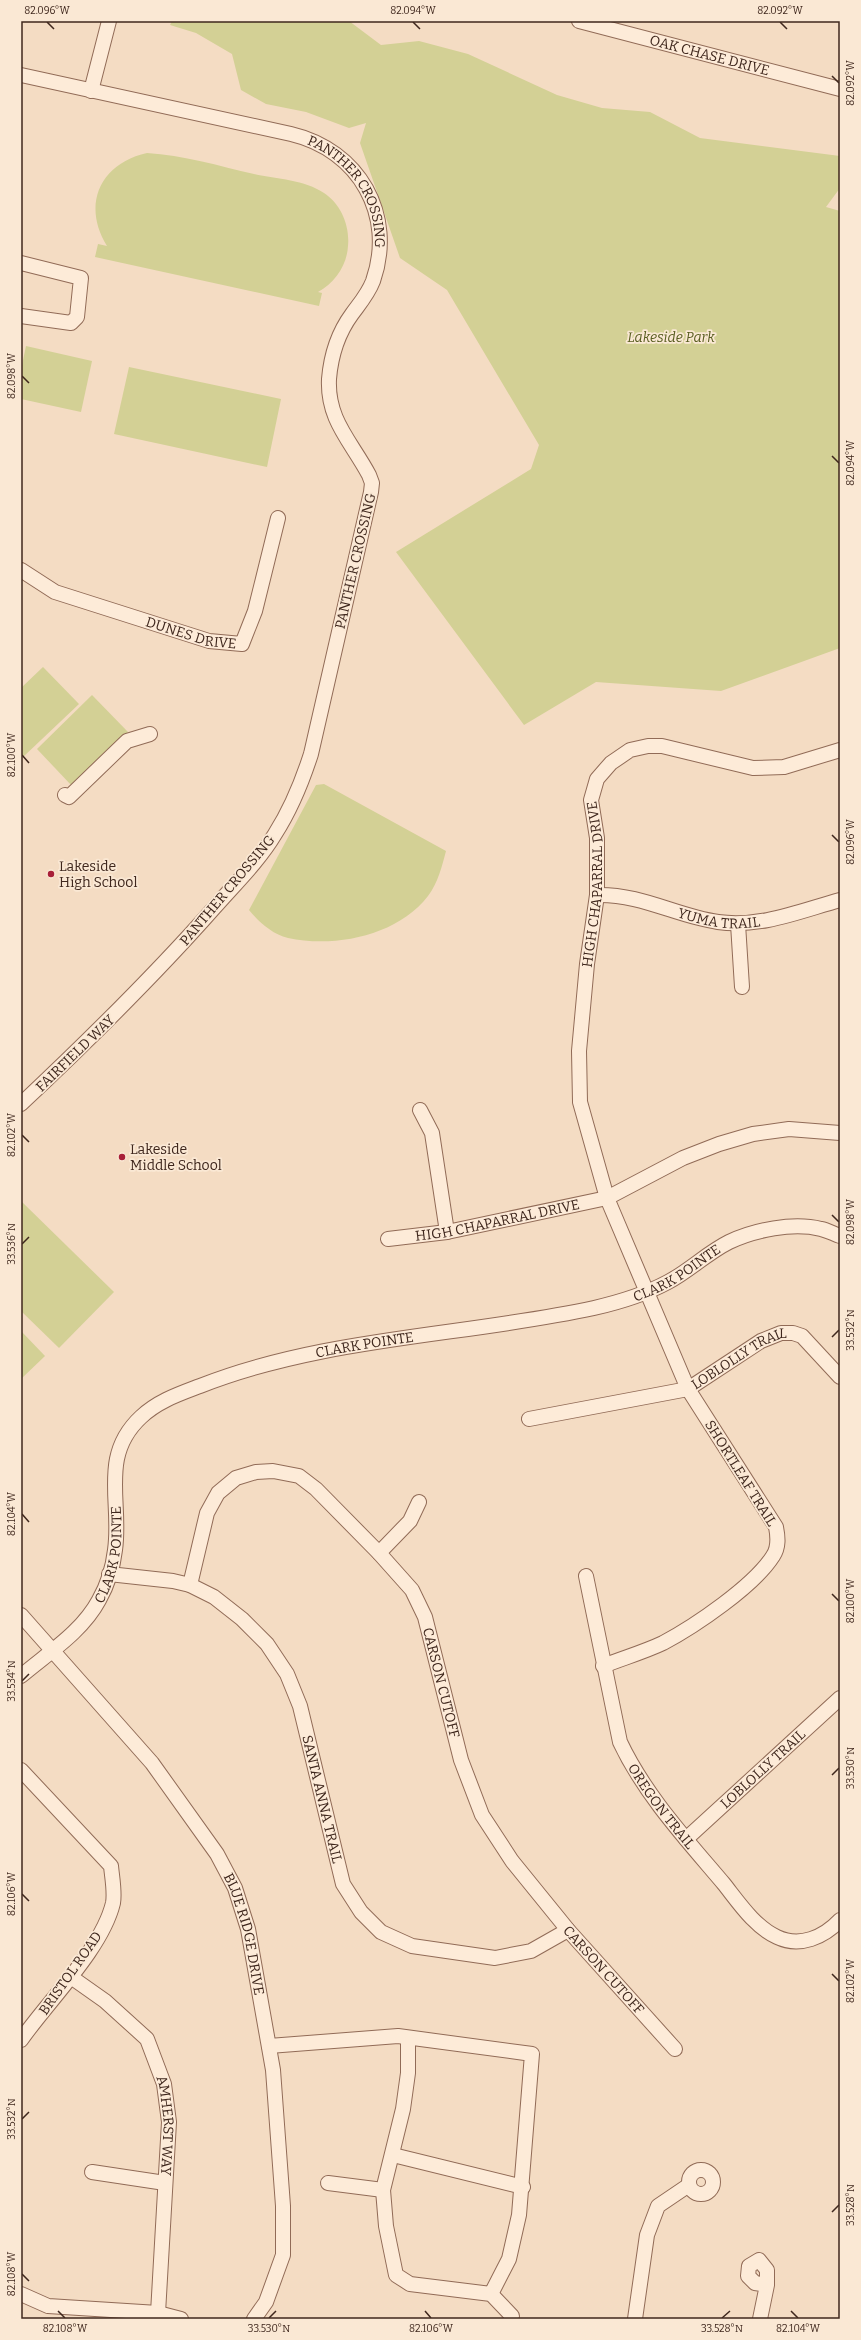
<svg xmlns="http://www.w3.org/2000/svg" width="861" height="2340" font-family="Bitter,serif">
<style>
.green{fill:#d3d095}
.lines{fill:none;stroke-linecap:round;stroke-linejoin:round}
.minor-casing{stroke:#916b57;stroke-width:16}
.minor{stroke:#fdebd8;stroke-width:14}
.ticks{fill:none;stroke:#3f271d;stroke-width:1.5}
.poi-dot{fill:#a81f38;stroke:#fae8d4;stroke-width:1.5}
.labels{text-anchor:middle;stroke-width:3.5;stroke-linejoin:round;paint-order:stroke}
.street-label{font-size:14px;fill:#3f271d;stroke:#fae8d4}
.park-label{font-size:14px;font-style:italic;fill:#595e21;stroke:#fae8d4}
.poi-label{font-size:14px;fill:#3f271d;stroke:#fae8d4;text-anchor:start}
.neatline{fill:none;stroke:#3f271d;stroke-width:1.5}
.ticks-label{font-size:10px;text-anchor:middle;fill:#3f271d}
</style>
<rect width="100%" height="100%" fill="#f4dcc3"/>
<!-- green -->
<g class="green">
<path d="M172 21H349L381 45 419 41 468 54 557 95 602 108 650 112 700 138 840 156V188L826 207 840 211V648L721 691 596 682 524 725 396 552 531 469 539 445 447 290 400 258 360 143 366 123 349 128 306 112 266 104 241 90 232 54 196 33 170 25Z"/>
<path d="M147 153C183 155 219 166 254 174 277 179 305 180 324 193 341 204 350 226 348 246 347 265 335 283 318 292L322 293 319 306 95 257 98 244 107 246C81 204 101 163 147 153Z"/>
<path d="M26 346 92 361 81 412 21 399V370Z"/>
<path d="M129 367 281 399 267 467 114 434Z"/>
<path d="M43 667 79 704 22 758 21 688Z"/>
<path d="M92 695 128 732 72 786 37 749Z"/>
<path d="M324 784 446 851C442 866 438 883 428 896 397 936 335 948 288 938 272 934 259 922 249 910L316 785Z"/>
<path d="M21 1201 114 1292 59 1348 21 1311Z"/>
<path d="M21 1331 45 1356 21 1379Z"/>
</g>
<g class="lines">
<!-- minor casing -->
<g class="minor-casing">
<g id="minor">
<path id="s1" d="M579 21 840 89"/>
<path id="s2" d="M21 75 291 134C359 150 396 215 373 281 368 294 360 303 352 314 338 333 331 355 329 379 327 420 351 441 369 475L372 483 371 492 311 754C302 782 291 809 275 834 259 861 235 884 214 908 153 977 88 1041 21 1104"/>
<path d="M91 91 109 21"/>
<path d="M21 263 81 278 77 317 71 323 21 316"/>
<path id="s3" d="M21 570 55 592 209 641 242 644 255 611 278 518"/>
<path d="M65 795 69 797 127 741 150 734"/>
<path id="s4" d="M597 895C642 894 676 916 718 922 760 928 800 911 840 900"/>
<path d="M738 924 742 987"/>
<path d="M420 1110 432 1133 447 1232"/>
<path id="s5" d="M388 1239 447 1232 607 1198 683 1158 719 1144 753 1134 789 1129 840 1133"/>
<path id="s6" d="M529 1419 688 1389 761 1341 781 1333H793L802 1336 840 1377"/>
<path d="M379 1553 410 1521 419 1502"/>
<path id="s7" d="M109 1574 173 1581 190 1585 214 1597 242 1619 267 1644 287 1674 300 1706 343 1884 361 1912 381 1932 412 1946 495 1958 531 1951 568 1930"/>
<path id="s8" d="M586 1576 620 1742C645 1795 686 1839 724 1884 739 1903 755 1927 777 1937 800 1948 824 1937 840 1920"/>
<path id="s9" d="M190 1585 207 1513 218 1493 236 1478 256 1472 273 1471 299 1476 316 1489 379 1553 412 1590 425 1617 461 1760 482 1815 512 1861 568 1930 675 2049"/>
<path id="s10" d="M21 1615 152 1763 217 1854 235 1888 248 1929 273 2070 283 2206V2255L266 2302 254 2319"/>
<path id="s11" d="M603 1666C623 1658 644 1652 663 1643 695 1626 754 1586 773 1556 779 1547 778 1537 776 1527L688 1389 607 1198 580 1102 579 1051 587 964 597 895V838L591 800 597 779 611 763 630 750 648 746H662L753 768 784 767 840 750"/>
<path id="s12" d="M21 1676C48 1653 82 1632 99 1600 107 1586 113 1567 115 1550 122 1502 99 1456 141 1417 158 1401 179 1394 200 1386 324 1337 465 1336 594 1308 620 1302 644 1295 668 1282 689 1271 707 1253 729 1242 754 1230 793 1222 821 1229 827 1230 834 1234 840 1236"/>
<path d="M21 1770 111 1866C112 1877 115 1892 113 1903 102 1949 48 2001 21 2040"/>
<path id="s13" d="M686 1839 840 1698"/>
<path id="s14" d="M71 1977 105 2001 147 2039 164 2084 169 2122 158 2313"/>
<path d="M408 2039V2073L403 2109 383 2190 386 2226 396 2275 410 2284 491 2294 512 2316"/>
<path d="M269 2046 398 2036 532 2054 519 2215 509 2259 491 2294"/>
<path d="M393 2155 523 2187"/>
<circle cx="701" cy="2182" r="12"/>
<path d="M92 2172 165 2183"/>
<path d="M328 2183 383 2190"/>
<path d="M21 2294 48 2306 158 2313 181 2319"/>
<path d="M635 2319 647 2235 658 2206 689 2185"/>
<path d="M760 2319 767 2285V2270L759 2260 749 2266 748 2276 755 2283 767 2285"/>
</g>
</g>
<!-- minor -->
<use href="#minor" class="minor"/>
</g>
<!-- ticks -->
<path class="ticks" d="M47 22 54 29M413 22 420 29M780 22 787 29M832 76 839 83M22 376 29 383M832 456 839 463M22 755 29 763M832 835 839 842M22 1135 29 1142M832 1215 839 1222M22 1244 29 1237M832 1337 839 1330M22 1514 29 1522M832 1594 839 1601M22 1681 29 1674M832 1775 839 1768M22 1894 29 1901M832 1974 839 1981M22 2119 29 2112M832 2212 839 2205M22 2274 29 2281M58 2311 65 2318M425 2311 431 2318M791 2311 798 2318M269 2318 276 2311M722 2318 730 2311"/>
<!-- markers -->
<g class="poi-dot">
<circle cx="51" cy="874" r="4"/>
<circle cx="122" cy="1157" r="4"/>
</g>
<g class="labels">
<!-- street labels -->
<g class="street-label">
<text dy="5" stroke="none"><textPath href="#s1" startOffset="135">OAK CHASE DRIVE</textPath></text>
<text dy="5" stroke="none"><textPath href="#s2" startOffset="364">PANTHER CROSSING</textPath></text>
<text transform="translate(355 561) rotate(-77)" y="5">PANTHER CROSSING</text>
<text dy="5" stroke="none"><textPath href="#s3" startOffset="183">DUNES DRIVE</textPath></text>
<text dy="5" stroke="none"><textPath href="#s11" startOffset="925">HIGH CHAPARRAL DRIVE</textPath></text>
<text transform="translate(227 890) rotate(-50)" y="5">PANTHER CROSSING</text>
<text dy="5" stroke="none"><textPath href="#s4" startOffset="125">YUMA TRAIL</textPath></text>
<text transform="translate(75 1053) rotate(-44)" y="5">FAIRFIELD WAY</text>
<text dy="5" stroke="none"><textPath href="#s5" startOffset="111">HIGH CHAPARRAL DRIVE</textPath></text>
<text dy="5" stroke="none"><textPath href="#s12" startOffset="863">CLARK POINTE</textPath></text>
<text dy="5" stroke="none"><textPath href="#s12" startOffset="540">CLARK POINTE</textPath></text>
<text dy="5" stroke="none"><textPath href="#s6" startOffset="222">LOBLOLLY TRAIL</textPath></text>
<text transform="translate(741 1473) rotate(58)" y="5">SHORTLEAF TRAIL</text>
<text dy="5" stroke="none"><textPath href="#s12" startOffset="157">CLARK POINTE</textPath></text>
<text dy="5" stroke="none"><textPath href="#s9" startOffset="443">CARSON CUTOFF</textPath></text>
<text dy="5" stroke="none"><textPath href="#s13" startOffset="104">LOBLOLLY TRAIL</textPath></text>
<text dy="5" stroke="none"><textPath href="#s7" startOffset="346">SANTA ANNA TRAIL</textPath></text>
<text dy="5" stroke="none"><textPath href="#s8" startOffset="246">OREGON TRAIL</textPath></text>
<text dy="5" stroke="none"><textPath href="#s10" startOffset="395">BLUE RIDGE DRIVE</textPath></text>
<text dy="5" stroke="none"><textPath href="#s9" startOffset="779">CARSON CUTOFF</textPath></text>
<text transform="translate(70 1973) rotate(-55)" y="5">BRISTOL ROAD</text>
<text dy="5" stroke="none"><textPath href="#s14" startOffset="188">AMHERST WAY</textPath></text>
</g>
<!-- park labels -->
<g class="park-label">
<text x="671" y="342">Lakeside Park</text>
</g>
<!-- poi labels -->
<g class="poi-label">
<text x="59" y="871">Lakeside<tspan x="59" dy="16">High School</tspan></text>
<text x="130" y="1154">Lakeside<tspan x="130" dy="16">Middle School</tspan></text>
</g>
</g>
<!-- border -->
<rect width="861" height="2340" fill="none" stroke="#fae8d4" stroke-width="44"/>
<rect x="22" y="22" width="817" height="2296" class="neatline"/>
<g class="ticks-label">
<text x="47" y="14">82.096°W</text>
<text x="413" y="14">82.094°W</text>
<text x="780" y="14">82.092°W</text>
<text transform="translate(850 83) rotate(-90)" y="4">82.092°W</text>
<text transform="translate(11 376) rotate(-90)" y="4">82.098°W</text>
<text transform="translate(850 463) rotate(-90)" y="4">82.094°W</text>
<text transform="translate(11 755) rotate(-90)" y="4">82.100°W</text>
<text transform="translate(850 842) rotate(-90)" y="4">82.096°W</text>
<text transform="translate(11 1135) rotate(-90)" y="4">82.102°W</text>
<text transform="translate(850 1222) rotate(-90)" y="4">82.098°W</text>
<text transform="translate(11 1244) rotate(-90)" y="4">33.536°N</text>
<text transform="translate(850 1330) rotate(-90)" y="4">33.532°N</text>
<text transform="translate(11 1514) rotate(-90)" y="4">82.104°W</text>
<text transform="translate(850 1601) rotate(-90)" y="4">82.100°W</text>
<text transform="translate(11 1681) rotate(-90)" y="4">33.534°N</text>
<text transform="translate(850 1768) rotate(-90)" y="4">33.530°N</text>
<text transform="translate(11 1894) rotate(-90)" y="4">82.106°W</text>
<text transform="translate(850 1981) rotate(-90)" y="4">82.102°W</text>
<text transform="translate(11 2119) rotate(-90)" y="4">33.532°N</text>
<text transform="translate(850 2205) rotate(-90)" y="4">33.528°N</text>
<text transform="translate(11 2274) rotate(-90)" y="4">82.108°W</text>
<text x="65" y="2332">82.108°W</text>
<text x="269" y="2332">33.530°N</text>
<text x="431" y="2332">82.106°W</text>
<text x="722" y="2332">33.528°N</text>
<text x="798" y="2332">82.104°W</text>
</g>
</svg>
